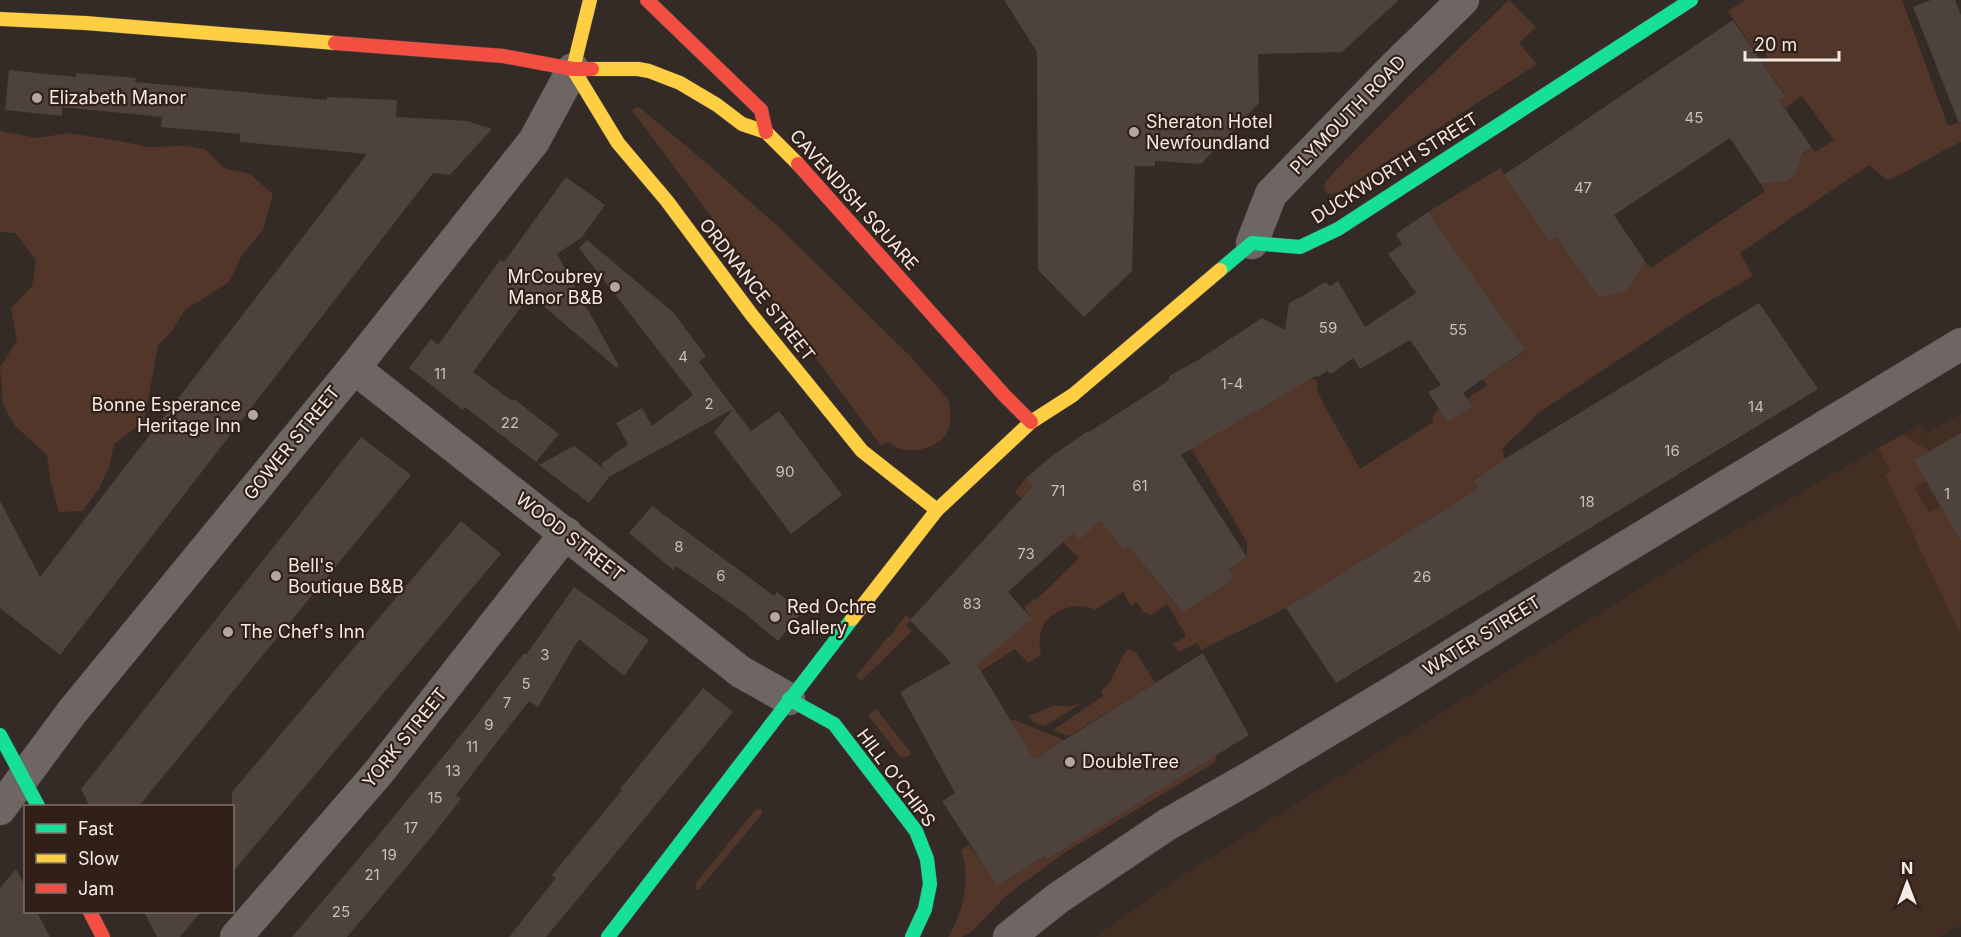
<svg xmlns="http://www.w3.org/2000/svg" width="1961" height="937" font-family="Inter,sans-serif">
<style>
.built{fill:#432e24}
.green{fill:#523629}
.building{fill:#4d423c}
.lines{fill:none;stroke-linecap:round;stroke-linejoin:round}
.street-casing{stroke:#4f4743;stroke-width:33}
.fast-casing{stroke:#4f4743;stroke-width:15}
.slow-casing{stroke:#4f4743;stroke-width:15}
.jam-casing{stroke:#4f4743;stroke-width:15}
.street{stroke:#6d6662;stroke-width:32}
.fast{stroke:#16e098;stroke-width:14}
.slow{stroke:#ffcf43;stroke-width:14}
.jam{stroke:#f24e42;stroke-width:14}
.poi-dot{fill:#b1a6a1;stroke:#302018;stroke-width:2}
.labels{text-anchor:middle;stroke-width:4.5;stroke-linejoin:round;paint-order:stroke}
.number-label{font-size:15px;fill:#cabfb9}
.poi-label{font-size:18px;fill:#f4e9e3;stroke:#302018;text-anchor:start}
.street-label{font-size:18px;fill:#f4e9e3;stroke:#302018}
</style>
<rect width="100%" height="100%" fill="#342b27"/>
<!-- built -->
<path class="built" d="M1961 414V925L1939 937H1095L1184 874 1701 550 1922 423 1927 433Z"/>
<!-- green -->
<g class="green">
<path d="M1509 0 1536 27 1519 43 1537 64 1338 193 1327 194 1324 187 1325 182 1336 170 1392 113Z"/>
<path d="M1746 0H1902L1948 126 1961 122V142C1935 153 1913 170 1887 180L1869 165 1740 253 1753 276 1694 310 1535 415C1526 430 1512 436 1502 450L1506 460 1474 479 1479 488 1286 608 1201 650 1197 643 1179 652 1173 644 1185 637 1186 635 1167 604 1151 615 1143 612 1137 602 1131 606 1123 592 1095 610C1080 601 1051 609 1043 626 1039 635 1039 644 1041 655L1028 663 1015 649 981 671 970 652 1003 643 1031 619 1024 607 1034 599 1036 600 1079 558 1063 542 1024 496 1021 498 1015 492 1026 478 1079 539 1103 519 1113 536 1124 550 1129 547 1179 609 1191 600 1195 605 1234 578 1229 570 1247 557V542L1191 448 1309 379 1317 380V390L1323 403 1360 469 1433 422V416L1439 409 1447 422 1473 407 1467 398 1487 386 1483 379 1525 351 1428 212 1500 168 1549 241 1556 237 1597 296 1645 262 1651 268 1765 191 1760 183 1770 176 1777 183 1784 182 1795 175 1793 161 1812 148 1815 152 1834 140 1802 96 1785 108 1779 100 1785 95 1762 62 1768 58 1760 47 1755 51 1728 11Z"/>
<path d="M636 107H639L710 166 783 231 910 356 948 399C951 410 953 426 945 436 931 452 903 455 888 442L881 446 632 110Z"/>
<path d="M0 131 37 138 68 133 119 141 149 147 185 146 205 149 224 168 250 174 273 194 263 230 242 255 229 282 185 310 172 331 158 345 144 421 114 444 109 467 99 488 83 511 59 512 50 480 47 455 15 426 3 405 0 367 17 341 11 308 32 286 36 260 15 233 0 232Z"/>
<path d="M1903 435 1929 451 1914 460 1926 481 1915 489 1929 512 1941 507 1961 542 1960 633 1885 475 1890 471 1878 448Z"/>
<path d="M906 615 911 619 906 626 912 631 861 681 856 676 888 637H890L895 631V629Z"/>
<path d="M1127 649 1136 652 1155 683 1069 736 1053 730 1103 696 1101 691 1108 685Z"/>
<path d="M1085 701 1045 726 1033 722 1029 716 1052 706H1073Z"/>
<path d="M876 709 911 753V755L901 758 868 715Z"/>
<path d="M1015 720 1064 740 1034 759 1011 721Z"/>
<path d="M1216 753V761L1211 765 1064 853 1007 895 971 932 962 937H948C964 911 971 879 961 850L969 845 997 885 1044 856 1046 860Z"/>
<path d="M756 809 762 810V814L702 886 699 890 696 889V883Z"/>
</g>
<!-- building -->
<g class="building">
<path d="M1004 0H1399L1342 52 1258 54 1259 103 1201 164 1155 161V166H1135L1132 271 1084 317 1038 270 1037 52Z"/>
<path d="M1931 0H1955L1961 15V122L1959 123 1913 7Z"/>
<path d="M1733 20 1785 96 1779 100 1812 148 1803 153 1795 175 1784 182 1760 183 1730 138 1614 215 1645 261 1630 287 1621 293 1598 297 1556 237 1549 241 1504 175Z"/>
<path d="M9 70 76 77V73L136 78 135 82 327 100V97L397 100 396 117 468 121 492 129 450 175 433 173 60 655 0 608V501L40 577 367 154 240 142V134L161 127 162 117 62 107V116L5 110Z"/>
<path d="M566 177 605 205 582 237 557 254 619 366 617 368 530 295 473 372 512 401 514 399 559 434 536 462 465 407 463 410 409 368 431 339 438 345 500 260 504 262Z"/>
<path d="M1428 212 1525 350 1463 393 1473 407 1447 422 1428 392 1441 385 1410 340 1360 369 1353 358 1331 374 1327 371 1318 377 1317 375 1181 455 1247 557 1229 570 1234 578 1183 613 1129 547 1124 550 1100 521 1079 540 1073 533 1008 592 1032 619 977 665 1034 759 1203 653 1249 735 1046 860 1044 856 997 886 942 801 955 793 900 692 951 663 910 620 1033 486 1026 478 1049 458 1088 431 1089 432 1156 389 1169 380V376L1198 360 1262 318 1285 330 1289 303 1300 297H1301L1325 282 1330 286 1338 281 1365 327 1416 293 1388 254 1402 244 1396 234Z"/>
<path d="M587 240 673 312 706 356 699 362 751 431 779 411 842 495 791 534 714 432 733 409 609 477 589 503 539 465 574 446 604 469 601 464 628 444 616 423 642 408 652 426 693 395 579 248Z"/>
<path d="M1759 303 1818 389 1336 683 1286 608 1479 488 1474 480 1514 453Z"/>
<path d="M1961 433V542L1914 460Z"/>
<path d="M361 437 411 475 138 807H90L81 789Z"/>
<path d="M652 506 774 596 777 592 796 608 794 611 799 616 778 641 743 612 676 566 673 570 629 533Z"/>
<path d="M461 521 501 554 232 873V792Z"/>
<path d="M574 587 649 640 624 676 579 639 538 707 529 701 456 795 461 799 429 840 347 937H292L382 831 468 726 524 653 526 655Z"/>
<path d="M703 688 733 712 546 937H509L556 878 552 875 622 790 620 789Z"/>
<path d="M16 869 26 888V912H37L50 937H0V888Z"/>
<path d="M144 912H201L180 937H157Z"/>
</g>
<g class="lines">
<!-- street casing -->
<g class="street-casing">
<g id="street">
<path d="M1252 243 1271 194 1396 65 1463 0"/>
<path d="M354 368 741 672 789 699"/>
<path d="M0 809 72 712 354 368 534 141 573 69"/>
<path d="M236 937 378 773 566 533"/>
<path d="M1009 937 1058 898 1168 824 1254 775 1399 688 1581 574 1961 344"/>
</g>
</g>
<!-- fast casing -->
<g class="fast-casing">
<g id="fast">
<path d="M1220 270 1252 243 1300 247 1338 229 1691 0"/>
<path d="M789 699 834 724 916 831 927 859 930 884 925 909 912 937"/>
<path d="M0 735 38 806"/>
<path d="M608 937 852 619"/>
</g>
</g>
<!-- slow casing -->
<g class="slow-casing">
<g id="slow">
<path d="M0 19 85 23 335 43"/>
<path d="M573 69 618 143 667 201 751 314 862 451 937 510"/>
<path d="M573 69 590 0"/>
<path d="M592 69H638L649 71 680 83 717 105 742 124 766 132 798 164"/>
<path d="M852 619 937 510 1031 422 1073 395 1220 270"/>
</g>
</g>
<!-- jam casing -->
<g class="jam-casing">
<g id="jam">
<path d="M647 0 761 110 766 132"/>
<path d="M335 43 503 56 573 69H592"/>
<path d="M798 164 1004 395 1031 422"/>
<path d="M90 912 103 937"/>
</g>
</g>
<!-- street -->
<use href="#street" class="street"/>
<!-- fast -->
<use href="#fast" class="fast"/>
<!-- slow -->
<use href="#slow" class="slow"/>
<!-- jam -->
<use href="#jam" class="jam"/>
</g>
<!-- markers -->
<g class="poi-dot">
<circle cx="37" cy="98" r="6"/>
<circle cx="1134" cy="132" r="6"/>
<circle cx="615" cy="287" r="6"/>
<circle cx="253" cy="415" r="6"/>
<circle cx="276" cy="576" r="6"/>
<circle cx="775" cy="617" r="6"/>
<circle cx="228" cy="632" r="6"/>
<circle cx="1070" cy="762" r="6"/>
</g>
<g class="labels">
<!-- number labels -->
<g class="number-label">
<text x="1694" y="123">45</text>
<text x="1583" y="193">47</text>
<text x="1328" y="333">59</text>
<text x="1458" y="335">55</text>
<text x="683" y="362">4</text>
<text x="440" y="379">11</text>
<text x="1232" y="389">1-4</text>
<text x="709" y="409">2</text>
<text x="1756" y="412">14</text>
<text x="510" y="428">22</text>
<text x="1672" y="456">16</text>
<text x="785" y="477">90</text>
<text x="1140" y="491">61</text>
<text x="1058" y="496">71</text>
<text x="1947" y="499">1</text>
<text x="1587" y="507">18</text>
<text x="679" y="552">8</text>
<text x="1026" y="559">73</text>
<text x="721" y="581">6</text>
<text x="1422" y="582">26</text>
<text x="972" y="609">83</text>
<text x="545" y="660">3</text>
<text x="526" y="689">5</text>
<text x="507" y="708">7</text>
<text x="489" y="730">9</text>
<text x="472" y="752">11</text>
<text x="453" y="776">13</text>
<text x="435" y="803">15</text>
<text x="411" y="833">17</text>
<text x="389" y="860">19</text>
<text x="372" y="880">21</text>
<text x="341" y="917">25</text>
</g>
<!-- poi labels -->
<g class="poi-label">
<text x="49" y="104">Elizabeth Manor</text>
<text x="1146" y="128">Sheraton Hotel<tspan x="1146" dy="21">Newfoundland</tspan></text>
<text x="603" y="283" text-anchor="end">MrCoubrey<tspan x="603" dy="21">Manor B&amp;B</tspan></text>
<text x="241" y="411" text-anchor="end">Bonne Esperance<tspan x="241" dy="21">Heritage Inn</tspan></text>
<text x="288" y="572">Bell's<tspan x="288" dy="21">Boutique B&amp;B</tspan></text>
<text x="787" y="613">Red Ochre<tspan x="787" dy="21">Gallery</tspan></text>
<text x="240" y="638">The Chef's Inn</text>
<text x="1082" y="768">DoubleTree</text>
</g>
<!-- street labels -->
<g class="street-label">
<text transform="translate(1348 115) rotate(-46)" y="6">PLYMOUTH ROAD</text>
<text transform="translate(1395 168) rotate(-32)" y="6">DUCKWORTH STREET</text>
<text transform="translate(854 200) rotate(48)" y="6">CAVENDISH SQUARE</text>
<text transform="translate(757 290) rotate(52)" y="6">ORDNANCE STREET</text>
<text transform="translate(292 443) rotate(-51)" y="6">GOWER STREET</text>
<text transform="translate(570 537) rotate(38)" y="6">WOOD STREET</text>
<text transform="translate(1482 636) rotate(-32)" y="6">WATER STREET</text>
<text transform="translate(405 738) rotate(-51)" y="6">YORK STREET</text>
<text transform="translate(896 778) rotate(53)" y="6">HILL O'CHIPS</text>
</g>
</g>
<!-- legend -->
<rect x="24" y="805" width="210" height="108" fill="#302018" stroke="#7e7069" stroke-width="1.5"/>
<rect x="36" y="824" width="30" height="9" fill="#16e098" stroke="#7e7069" stroke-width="1.5"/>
<text x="78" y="835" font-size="18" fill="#f4e9e3">Fast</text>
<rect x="36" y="854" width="30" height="9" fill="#ffcf43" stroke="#7e7069" stroke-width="1.5"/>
<text x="78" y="865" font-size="18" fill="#f4e9e3">Slow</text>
<rect x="36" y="884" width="30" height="9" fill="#f24e42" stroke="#7e7069" stroke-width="1.5"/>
<text x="78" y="895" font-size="18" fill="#f4e9e3">Jam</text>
<!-- north arrow -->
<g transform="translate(1907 883)" stroke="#302018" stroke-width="4.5" paint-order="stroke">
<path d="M0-4.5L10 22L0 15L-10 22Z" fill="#f4e9e3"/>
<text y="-9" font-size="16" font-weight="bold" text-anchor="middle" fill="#f4e9e3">N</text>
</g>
<!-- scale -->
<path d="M1745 51v9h94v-9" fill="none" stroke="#f4e9e3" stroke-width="3"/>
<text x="1754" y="51" font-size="18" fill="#f4e9e3" stroke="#302018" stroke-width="4.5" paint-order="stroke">20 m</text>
</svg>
